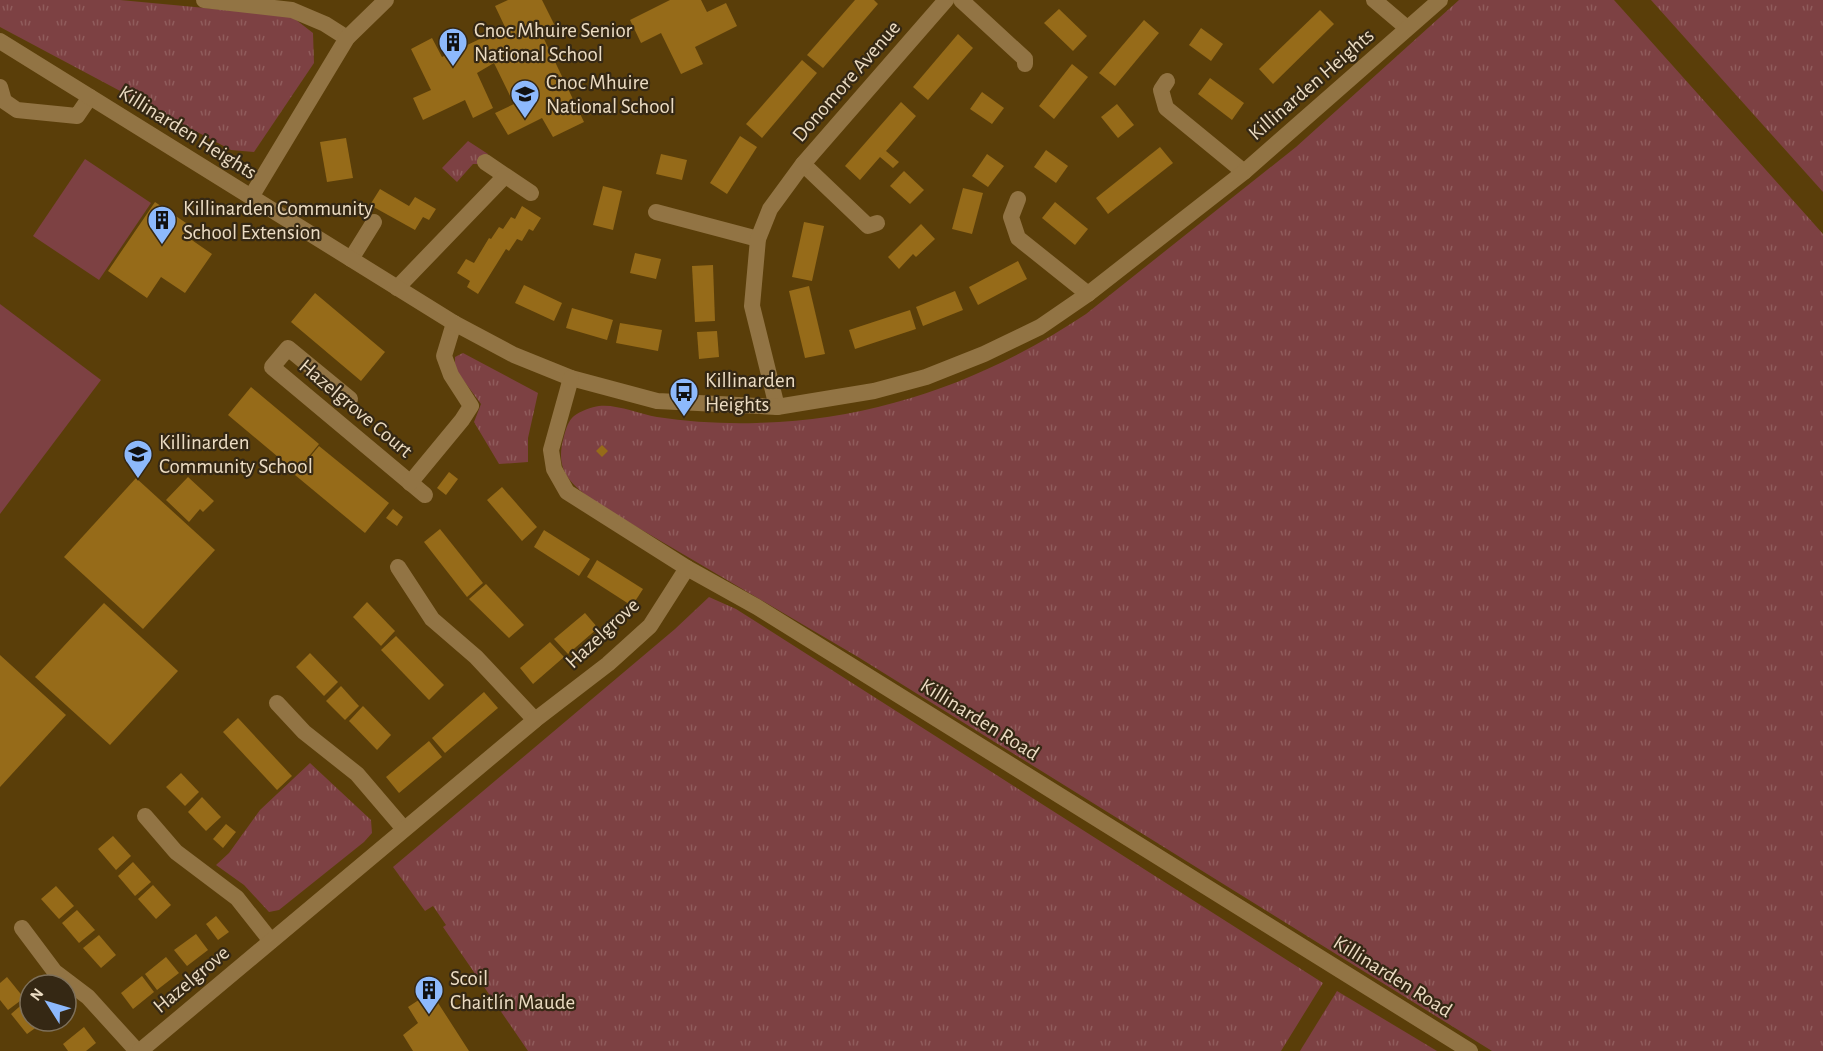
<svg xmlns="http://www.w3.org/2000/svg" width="1823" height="1051" font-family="'Alegreya Sans',sans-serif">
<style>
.grass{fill:url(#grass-tufts)}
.pitch{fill:#7d4143}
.building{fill:#966b19}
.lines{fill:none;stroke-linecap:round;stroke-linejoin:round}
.minor{stroke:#927444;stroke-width:16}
.tertiary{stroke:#927444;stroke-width:16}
.labels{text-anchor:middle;stroke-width:4.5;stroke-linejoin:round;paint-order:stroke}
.poi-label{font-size:21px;fill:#ecdcc3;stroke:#352814;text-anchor:start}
.street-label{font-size:21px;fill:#ecdcc3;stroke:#352814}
</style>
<defs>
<pattern id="grass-tufts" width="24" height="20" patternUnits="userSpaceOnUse" patternTransform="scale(1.5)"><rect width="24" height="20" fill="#7d4143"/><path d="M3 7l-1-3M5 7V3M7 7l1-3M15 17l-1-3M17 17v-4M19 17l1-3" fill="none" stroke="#905c5c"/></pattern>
</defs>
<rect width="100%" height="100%" fill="#5a3e09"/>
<!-- grass -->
<g class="grass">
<path d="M0 0H120L291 16 313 33 314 63 254 152 231 150 0 27Z"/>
<path d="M1459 0H1614L1823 234V1051H1492L858 657 596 503C570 483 554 471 564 436 566 429 568 421 574 416 580 411 592 407 599 406 617 404 639 414 657 417 690 422 724 424 757 423 876 420 987 380 1086 314L1296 147Z"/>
<path d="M1651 0H1823V192Z"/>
<path d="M468 141 488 154 478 164H473L457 182 442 168Z"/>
<path d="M463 353 538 393 528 438V462L499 464 474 422 481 404 455 369V357Z"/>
<path d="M709 597 736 609 1323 983 1281 1051H528L443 927 446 925 433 906 425 911 393 867 675 629Z"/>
<path d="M310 763 371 820 372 833 364 842 279 910 269 912 244 885 216 865 229 853 260 810Z"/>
<path d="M1337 991 1437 1051H1300Z"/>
</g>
<!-- pitch -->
<g class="pitch">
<path d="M85 159 151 203 99 280 33 236Z"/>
<path d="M0 304 101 380 0 514Z"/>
</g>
<!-- building -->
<g class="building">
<path d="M508 0H542L558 32 544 39 584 122 553 137 542 118 508 135 495 113 514 104 494 63 477 73 493 108 473 118 465 100 423 120 413 98 431 90 411 49 432 38 442 57 505 27 495 6Z"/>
<path d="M670 0H701L707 12 726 3 737 26 695 47 703 64 681 74 661 33 641 43 630 20Z"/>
<path d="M855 0H874L878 4 823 68 807 55Z"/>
<path d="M1059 9 1087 36 1073 51 1044 23Z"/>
<path d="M1320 10 1334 24 1273 84 1259 69Z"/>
<path d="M1144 20 1159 33 1115 86 1099 73Z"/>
<path d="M1201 28 1223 44 1211 61 1189 45Z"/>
<path d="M958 34 973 48 928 100 913 87Z"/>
<path d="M802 60 817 73 762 138 746 124Z"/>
<path d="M1072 64 1088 77 1054 119 1039 106Z"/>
<path d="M1210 78 1244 103 1232 120 1198 94Z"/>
<path d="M982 92 1004 108 992 124 970 109Z"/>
<path d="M901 102 916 116 886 151 899 162 893 168 880 157 860 180 845 166Z"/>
<path d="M1117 104 1134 125 1118 138 1101 117Z"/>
<path d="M740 136 757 147 727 194 710 183Z"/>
<path d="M346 138 353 178 327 182 320 142Z"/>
<path d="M1160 147 1173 163 1108 214 1096 198Z"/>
<path d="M1046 150 1068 166 1056 183 1034 167Z"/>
<path d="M661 154 687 160 682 180 656 174Z"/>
<path d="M987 154 1004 166 988 187 972 176Z"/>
<path d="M904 171 924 190 910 204 890 186Z"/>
<path d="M603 186 622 191 613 230 593 225Z"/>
<path d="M963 188 983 193 972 234 952 229Z"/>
<path d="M380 189 409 206 415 197 436 209 429 220 423 217 415 230 370 205Z"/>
<path d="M155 202 192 227 186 236 212 254 185 293 161 277 147 298 108 271Z"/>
<path d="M1055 202 1088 229 1075 245 1042 218Z"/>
<path d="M522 206 541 218 533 231 529 229 522 241 517 239 509 251 506 249 478 294 467 287 470 281 457 273 466 259 474 263 489 238 491 239 499 227 503 229 511 217 515 219Z"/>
<path d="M804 222 824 226 812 281 792 277Z"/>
<path d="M921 224 935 239 916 257 913 254 899 269 888 257Z"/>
<path d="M635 253 661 259 656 279 630 273Z"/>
<path d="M1018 261 1027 279 978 305 969 287Z"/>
<path d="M713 265 715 321 695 322 692 266Z"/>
<path d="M524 285 562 303 554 321 515 303Z"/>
<path d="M809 286 825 354 805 358 789 291Z"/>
<path d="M955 291 963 310 923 326 916 307Z"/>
<path d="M315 293 385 352 361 381 291 322Z"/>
<path d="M572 308 613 320 607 340 566 328Z"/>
<path d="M910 310 916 329 855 349 849 330Z"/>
<path d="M620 323 662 330 658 351 616 343Z"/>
<path d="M717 331 719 357 699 359 697 332Z"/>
<path d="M251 387 319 444 296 472 228 415Z"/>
<path d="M602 445 608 451 602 457 596 451Z"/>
<path d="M319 446 389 503 365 533 295 475Z"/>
<path d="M449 472 458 479 446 495 437 488Z"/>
<path d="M188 477 214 501 203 512 200 509 189 522 166 500Z"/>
<path d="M136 478 215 550 143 629 64 557Z"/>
<path d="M502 487 537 527 522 541 487 500Z"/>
<path d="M393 509 403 517 397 526 386 518Z"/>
<path d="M440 529 483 583 467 597 424 542Z"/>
<path d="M544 530 590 559 579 576 534 547Z"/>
<path d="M597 560 643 589 632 606 587 577Z"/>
<path d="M486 584 524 625 509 638 469 599Z"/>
<path d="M367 602 395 631 381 646 353 617Z"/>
<path d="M104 603 178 671 110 745 35 677Z"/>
<path d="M585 613 598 628 568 654 554 639Z"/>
<path d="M396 636 444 685 429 700 381 650Z"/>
<path d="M550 642 564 657 533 684 520 668Z"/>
<path d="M310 653 338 682 324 696 296 667Z"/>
<path d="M0 655 66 715 0 787Z"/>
<path d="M341 686 359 706 345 720 326 701Z"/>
<path d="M484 692 498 708 445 753 432 738Z"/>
<path d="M363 706 391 735 377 750 349 721Z"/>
<path d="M238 718 292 776 277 790 223 732Z"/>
<path d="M429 741 442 757 399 793 386 777Z"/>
<path d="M181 773 199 792 185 806 166 787Z"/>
<path d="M202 797 221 817 206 831 188 812Z"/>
<path d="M226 824 236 832 223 848 213 839Z"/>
<path d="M113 836 131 856 116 870 98 849Z"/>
<path d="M133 862 151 882 135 896 118 876Z"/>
<path d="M153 885 171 905 156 919 138 899Z"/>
<path d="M56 886 74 906 59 919 41 899Z"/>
<path d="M77 910 95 930 79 943 62 923Z"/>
<path d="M216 916 229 932 218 940 206 924Z"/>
<path d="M196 934 208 950 187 966 174 950Z"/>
<path d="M99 935 116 955 101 968 83 948Z"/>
<path d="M166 957 179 973 157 990 145 974Z"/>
<path d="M142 976 154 992 133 1009 121 993Z"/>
<path d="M7 977 24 998 8 1010 0 1000V983Z"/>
<path d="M431 992 469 1051H413L403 1035 418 1023 408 1007Z"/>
<path d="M26 1001 30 1005V1021H45L27 1034 11 1014Z"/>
<path d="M84 1027 96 1043 86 1051H68L63 1044Z"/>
</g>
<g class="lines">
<!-- minor -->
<g class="minor">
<path d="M204 0 292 10 325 24 347 38"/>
<path d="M961 0 1025 59V64"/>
<path d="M1374 0 1407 28"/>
<path d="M1167 81 1161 90 1166 108 1244 172"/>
<path d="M0 87 4 101 17 110 77 116 90 97"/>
<path d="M485 162 531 193"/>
<path d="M803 164 868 226 877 223"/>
<path d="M251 197 347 38 386 0"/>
<path d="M1018 199 1011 217 1018 238 1088 294"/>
<path d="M656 212 758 239"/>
<path d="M351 259 374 222"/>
<path d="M397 288 505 176"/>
<path d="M350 399 288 348 272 367 425 495"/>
<path d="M777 407 752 306 758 239 770 209 803 164 946 0"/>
<path d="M410 483 462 420 471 406 451 375 444 356 454 323"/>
<path d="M398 567 432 619 476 657 535 720"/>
<path d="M277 703 304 732 357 774 404 829"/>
<path d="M145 816 176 852 237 898 271 941"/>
<path d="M22 928 55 972 88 997 137 1051"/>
<path d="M140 1051 535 720 608 664 650 626 687 568"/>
</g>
<!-- tertiary -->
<g class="tertiary">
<path d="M0 41 454 323 514 355 571 378 657 401 777 407 874 391 926 377 984 354 1040 327 1088 294 1244 172 1440 0"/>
<path d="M571 378 551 450 554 469 567 492 687 568 757 607 1470 1051"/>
</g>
</g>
<!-- icons -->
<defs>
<g id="building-pin" transform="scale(1.5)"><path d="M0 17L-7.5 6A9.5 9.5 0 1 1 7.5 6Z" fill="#8db9fc" stroke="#352814"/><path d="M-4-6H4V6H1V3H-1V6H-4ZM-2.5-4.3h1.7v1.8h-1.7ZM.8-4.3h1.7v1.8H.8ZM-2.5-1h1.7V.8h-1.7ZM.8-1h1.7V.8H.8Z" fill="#111"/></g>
<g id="school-pin" transform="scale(1.5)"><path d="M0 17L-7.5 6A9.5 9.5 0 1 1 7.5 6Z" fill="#8db9fc" stroke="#352814"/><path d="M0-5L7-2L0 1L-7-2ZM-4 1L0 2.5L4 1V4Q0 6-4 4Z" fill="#111"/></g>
<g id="bus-pin" transform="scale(1.5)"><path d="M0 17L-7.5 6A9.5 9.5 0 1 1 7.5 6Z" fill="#8db9fc" stroke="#352814"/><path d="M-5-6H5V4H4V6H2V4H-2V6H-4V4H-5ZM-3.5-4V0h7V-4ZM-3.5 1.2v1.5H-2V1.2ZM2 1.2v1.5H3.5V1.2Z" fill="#111"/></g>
</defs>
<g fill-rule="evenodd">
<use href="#building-pin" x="453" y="42"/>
<use href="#school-pin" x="525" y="94"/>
<use href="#building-pin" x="162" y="220"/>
<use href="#bus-pin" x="684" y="392"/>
<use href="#school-pin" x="138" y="454"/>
<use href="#building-pin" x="429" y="990"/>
</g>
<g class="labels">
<!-- poi labels -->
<g class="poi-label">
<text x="474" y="37">Cnoc Mhuire Senior<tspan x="474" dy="24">National School</tspan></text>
<text x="546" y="89">Cnoc Mhuire<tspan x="546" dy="24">National School</tspan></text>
<text x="183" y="215">Killinarden Community<tspan x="183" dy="24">School Extension</tspan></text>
<text x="705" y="387">Killinarden<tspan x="705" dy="24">Heights</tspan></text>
<text x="159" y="449">Killinarden<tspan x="159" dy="24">Community School</tspan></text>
<text x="450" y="985">Scoil<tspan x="450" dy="24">Chaitlín Maude</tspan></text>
</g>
<!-- street labels -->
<g class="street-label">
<text transform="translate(846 81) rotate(-49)" y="7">Donomore Avenue</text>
<text transform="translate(1311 84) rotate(-41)" y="7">Killinarden Heights</text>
<text transform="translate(188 132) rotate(32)" y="7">Killinarden Heights</text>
<text transform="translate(356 408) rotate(40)" y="7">Hazelgrove Court</text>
<text transform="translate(602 633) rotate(-43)" y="7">Hazelgrove</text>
<text transform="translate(980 719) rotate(32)" y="7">Killinarden Road</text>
<text transform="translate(1393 976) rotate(32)" y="7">Killinarden Road</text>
<text transform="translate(191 979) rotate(-40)" y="7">Hazelgrove</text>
</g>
</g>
<!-- north arrow -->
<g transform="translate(48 1003) rotate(307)"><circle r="28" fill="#352814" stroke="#7e705a" stroke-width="1.5"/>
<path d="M0-4.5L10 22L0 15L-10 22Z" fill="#8db9fc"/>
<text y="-9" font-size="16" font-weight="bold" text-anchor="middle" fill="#ecdcc3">N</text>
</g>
</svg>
